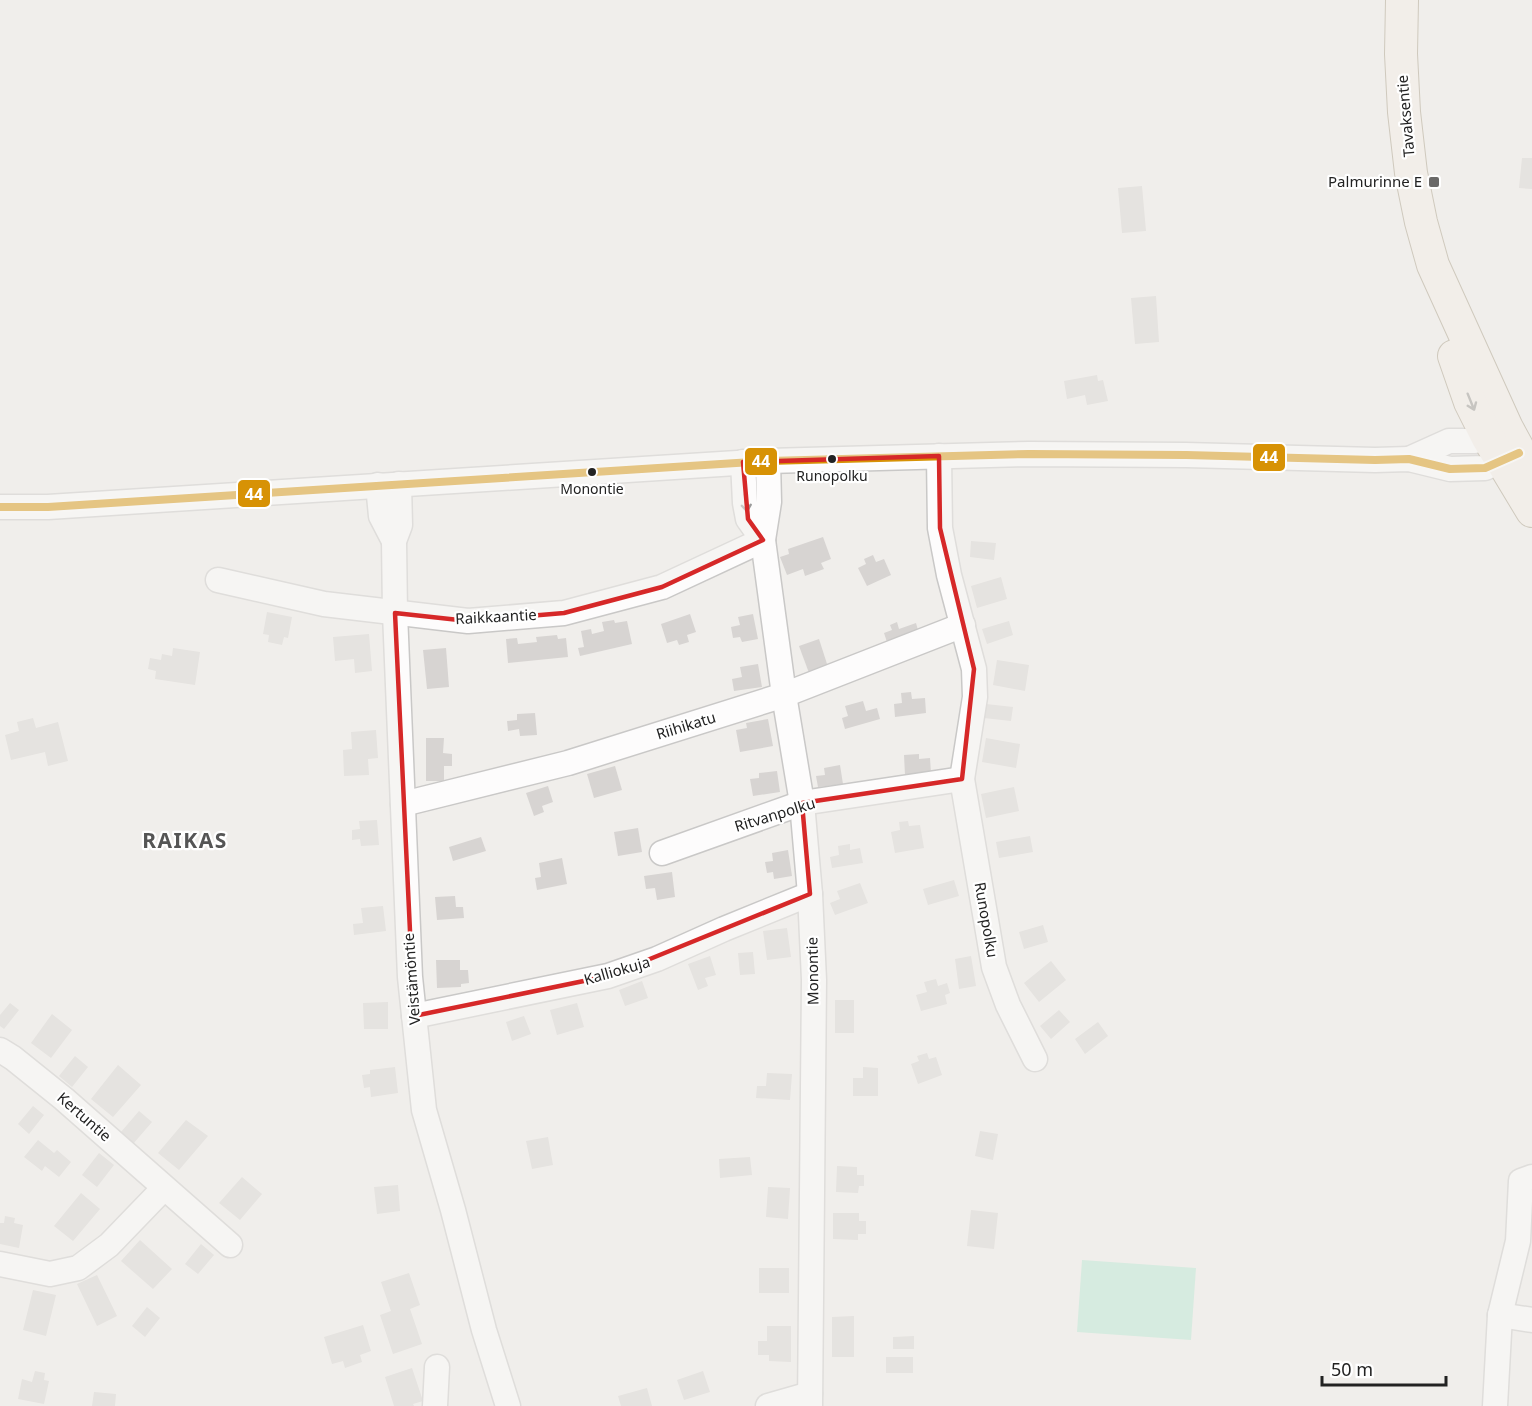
<svg xmlns="http://www.w3.org/2000/svg" width="1532" height="1406" font-family="'Noto Sans',sans-serif">
<style>
.pitch{fill:#b7e6d2}
.building{fill:#d7d4d2}
.lines{fill:none;stroke-linecap:round;stroke-linejoin:round}
.minor-casing{stroke:#c9c8c7;stroke-width:27}
.major-casing{stroke:#a79c86;stroke-width:34}
.minor{stroke:#fdfcfc;stroke-width:24}
.major{stroke:#f3ede7;stroke-width:32}
.bus-1-casing{stroke:#fff;stroke-width:12}
.bus-1{stroke:#d79205;stroke-width:8}
.oneway{stroke:#95928e}
.oneway2{stroke:#9a9a9a}
.marked{fill:none;stroke:#d62828;stroke-width:4.5;stroke-linejoin:round}
.poi-dot{fill:#6a6968;stroke:#fff;stroke-width:2}
.bus-dot{fill:#222;stroke:#fff;stroke-width:2}
.labels{text-anchor:middle;stroke-width:4.5;stroke-linejoin:round;paint-order:stroke}
.bus-label{font-size:14px;fill:#222;stroke:#fff}
.street-label{font-size:15px;fill:#222;stroke:#fff}
.poi-label{font-size:15px;fill:#222;stroke:#fff;text-anchor:end}
.district-label{font-size:21px;font-weight:bold;letter-spacing:1.5px;fill:#555;stroke:#fff}
.line-badge{stroke:#fff;stroke-width:2}
.badge-label{font-size:16px;text-anchor:middle;font-weight:bold;fill:#fff}
</style>
<rect width="100%" height="100%" fill="#f0eeeb"/>
<!-- pitch -->
<path class="pitch" d="M1082 1260 1196 1268 1191 1340 1077 1332Z"/>
<!-- building -->
<g class="building">
<path d="M1522 158H1532V189L1519 188Z"/>
<path d="M1142 186 1146 231 1122 233 1118 188Z"/>
<path d="M1156 296 1159 342 1135 344 1131 298Z"/>
<path d="M1097 375 1098 381 1103 380 1108 401 1087 405 1085 395 1067 399 1064 381Z"/>
<path d="M823 537 831 559 821 563 824 569 805 576 803 569 787 575 780 557 789 554 788 549Z"/>
<path d="M971 541 996 543 994 560 970 557Z"/>
<path d="M873 555 876 562 884 559 891 575 867 586 858 568 866 564 864 559Z"/>
<path d="M1001 577 1007 599 977 608 971 586Z"/>
<path d="M267 612 292 617 288 638 284 637 282 645 268 642 269 635 263 634Z"/>
<path d="M690 614 696 632 687 635 689 642 679 645 677 640 667 643 661 624Z"/>
<path d="M753 614 758 639 742 642 740 637 733 638 731 627 740 625 738 617Z"/>
<path d="M614 620 615 623 627 621 632 644 580 656 578 648 584 647 581 631 591 629 592 634 604 631 602 622Z"/>
<path d="M1009 621 1013 635 987 644 982 629Z"/>
<path d="M897 622 899 629 916 623 919 634 888 645 884 633 892 630 890 625Z"/>
<path d="M369 634 372 671 355 673 354 659 335 661 333 637Z"/>
<path d="M557 635 558 639 566 638 568 657 508 663 506 639 517 638 518 644 537 642 536 637Z"/>
<path d="M819 639 828 667 809 673 799 646Z"/>
<path d="M173 648 200 652 195 685 155 679 156 671 148 669 150 658 161 660 162 654 172 656Z"/>
<path d="M446 648 449 687 427 689 423 650Z"/>
<path d="M997 660 1029 665 1025 691 993 685Z"/>
<path d="M758 664 762 687 734 691 732 679 742 677 740 667Z"/>
<path d="M911 692 912 699 925 698 926 713 895 717 894 704 902 703 901 693Z"/>
<path d="M863 701 866 711 877 708 880 719 845 729 842 718 848 716 845 706Z"/>
<path d="M986 704 1013 707 1011 721 984 718Z"/>
<path d="M535 713 537 735 520 736 519 729 508 731 507 721 517 720V714Z"/>
<path d="M33 718 36 728 58 722 68 761 48 766 45 752 11 760 5 735 19 731 17 722Z"/>
<path d="M768 719 773 746 740 752 736 730 747 728 746 723Z"/>
<path d="M376 730 378 758 368 759 369 775 344 776 343 750 352 749 351 732Z"/>
<path d="M426 738H444L443 753 452 754V766H444V781H426Z"/>
<path d="M986 738 1020 744 1016 768 982 762Z"/>
<path d="M919 754V759L930 758 931 773 905 775 904 755Z"/>
<path d="M840 765 843 784 818 787 816 776 825 775 824 768Z"/>
<path d="M615 766 622 790 594 798 587 774Z"/>
<path d="M777 771 780 792 753 796 750 779 759 778V773Z"/>
<path d="M548 786 553 802 542 806 544 812 534 816 526 793Z"/>
<path d="M1014 787 1019 811 986 818 981 794Z"/>
<path d="M377 820 379 845 361 846 360 839 352 840V830L360 829 359 821Z"/>
<path d="M908 821 909 826 920 825 924 848 895 853 891 832 900 830 899 822Z"/>
<path d="M638 828 642 852 618 856 614 832Z"/>
<path d="M1030 836 1033 852 999 858 996 842Z"/>
<path d="M481 837 486 851 453 861 449 847Z"/>
<path d="M850 844V850L860 848 863 863 832 868 830 857 839 855 838 846Z"/>
<path d="M788 850 792 876 774 879 773 872 767 873 765 862 773 861 772 853Z"/>
<path d="M562 858 567 884 537 890 535 878 541 877 539 863Z"/>
<path d="M672 872 675 897 657 900 655 888 646 889 644 876Z"/>
<path d="M954 880 959 896 928 905 923 889Z"/>
<path d="M860 883 868 903 835 915 830 903 840 899 837 891Z"/>
<path d="M455 896 456 907H463L464 918 437 920 435 897Z"/>
<path d="M383 906 386 931 354 935 353 924 363 923 361 908Z"/>
<path d="M1043 925 1048 942 1024 949 1019 932Z"/>
<path d="M787 928 791 957 767 960 763 931Z"/>
<path d="M753 952 755 974 740 975 738 953Z"/>
<path d="M710 956 716 975 705 978 708 986 698 990 688 964Z"/>
<path d="M971 956 976 986 959 989 955 959Z"/>
<path d="M436 960H460V970H468L469 983 461 984V987L437 988Z"/>
<path d="M1051 961 1066 980 1039 1002 1024 983Z"/>
<path d="M936 979 938 986 947 983 950 993 945 995 947 1004 921 1011 916 995 927 992 924 982Z"/>
<path d="M642 981 648 998 625 1006 619 990Z"/>
<rect x="835" y="1000" width="19" height="33"/>
<path d="M388 1002V1029H364L363 1003Z"/>
<path d="M10 1003 19 1010 4 1029 0 1026V1015Z"/>
<path d="M577 1003 584 1027 557 1035 550 1010Z"/>
<path d="M1059 1010 1070 1022 1051 1039 1040 1026Z"/>
<path d="M52 1014 72 1030 51 1058 31 1043Z"/>
<path d="M524 1016 531 1034 512 1041 506 1022Z"/>
<path d="M1098 1022 1108 1036 1085 1054 1075 1039Z"/>
<path d="M927 1053 929 1059 936 1057 942 1075 918 1084 911 1064 919 1061 917 1056Z"/>
<path d="M75 1056 88 1067 72 1087 59 1076Z"/>
<path d="M118 1065 141 1085 113 1117 91 1099Z"/>
<path d="M395 1067 398 1093 371 1097 370 1087 364 1088 362 1075 370 1074V1070Z"/>
<path d="M863 1067 878 1068V1096H853V1078H863Z"/>
<path d="M767 1073 792 1074 790 1100 756 1098 757 1086H766Z"/>
<path d="M33 1106 44 1115 29 1134 18 1124Z"/>
<path d="M139 1111 152 1122 133 1144 121 1132Z"/>
<path d="M186 1120 208 1136 179 1170 158 1153Z"/>
<path d="M980 1131 998 1134 993 1160 975 1156Z"/>
<path d="M548 1137 553 1165 532 1169 526 1141Z"/>
<path d="M38 1140 54 1153 57 1150 71 1162 59 1177 45 1166 42 1171 24 1157Z"/>
<path d="M99 1153 114 1165 97 1187 82 1175Z"/>
<path d="M750 1157 752 1175 720 1178 719 1159Z"/>
<path d="M837 1166 857 1167V1175H864V1186H859L858 1193 836 1192Z"/>
<path d="M242 1177 262 1194 240 1220 219 1203Z"/>
<path d="M398 1185 400 1211 377 1214 374 1187Z"/>
<path d="M768 1187 790 1188 788 1219 766 1217Z"/>
<path d="M81 1193 100 1209 73 1241 54 1226Z"/>
<path d="M971 1210 998 1213 994 1249 967 1246Z"/>
<path d="M833 1213H859V1221H866V1234H858V1240L833 1239Z"/>
<path d="M5 1216 15 1218 14 1223 23 1225 19 1248 0 1244V1223H4Z"/>
<path d="M140 1240 172 1269 153 1289 121 1261Z"/>
<path d="M201 1244 214 1255 198 1274 185 1264Z"/>
<rect x="759" y="1268" width="30" height="25"/>
<path d="M409 1273 420 1305 410 1309 422 1344 393 1354 380 1315 391 1311 381 1282Z"/>
<path d="M97 1275 117 1316 97 1326 77 1284Z"/>
<path d="M33 1290 56 1295 46 1336 23 1330Z"/>
<path d="M147 1307 160 1318 145 1337 132 1326Z"/>
<path d="M854 1316V1357H832V1317Z"/>
<path d="M363 1325 371 1351 360 1355 362 1362 345 1368 343 1361 332 1364 324 1337Z"/>
<path d="M767 1326H791V1362L769 1361V1355H758V1341H767Z"/>
<path d="M914 1336V1349H893V1337Z"/>
<rect x="886" y="1357" width="27" height="16"/>
<path d="M412 1368 423 1401 413 1404 414 1406H394L385 1377Z"/>
<path d="M35 1371 45 1373 44 1380 49 1381 44 1404 18 1399 22 1379 32 1382Z"/>
<path d="M703 1371 710 1392 684 1400 677 1380Z"/>
<path d="M647 1388 652 1406H621L618 1396Z"/>
<path d="M94 1392 116 1394 115 1406H92Z"/>
</g>
<g class="lines">
<!-- minor casing -->
<g class="minor-casing">
<g id="minor">
<path d="M939 456 940 528 949 575 974 669 975 697 962 779 994 967 1008 1005 1035 1059"/>
<path d="M1409 459 1449 441H1475L1502 431"/>
<path d="M768 461 769 502 763 540 784 695 802 803 810 894 814 980 810 1406"/>
<path d="M743 462 745 503 748 519 763 540"/>
<path d="M399 484 400 525 394 541 395 613 410 977 424 1110 453 1210 484 1330 508 1406"/>
<path d="M378 485 381 516 394 541"/>
<path d="M0 507H48L768 461 1029 454 1186 455 1375 460 1409 459 1450 469 1485 468 1516 454"/>
<path d="M218 580 324 604 468 621 564 613 662 587 763 540"/>
<path d="M403 804 568 763 784 695 963 625"/>
<path d="M662 853 802 803 962 779"/>
<path d="M414 1016 608 976 657 959 724 929 810 894"/>
<path d="M0 1050 13 1058 64 1099 230 1245"/>
<path d="M0 1264 50 1274 78 1268 109 1245 164 1188"/>
<path d="M1500 1315 1532 1320"/>
<path d="M435 1406 437 1367"/>
<path d="M768 1406 810 1394"/>
<path d="M1495 1406 1500 1315 1518 1241 1521 1181 1532 1177"/>
</g>
</g>
<!-- major casing -->
<g class="major-casing">
<g id="major">
<path d="M1402 0 1401 54 1404 112 1411 173 1421 222 1433 265 1507 428 1532 474"/>
<path d="M1454 356 1470 402 1488 438 1532 511"/>
</g>
</g>
<!-- minor -->
<use href="#minor" class="minor"/>
<!-- major -->
<use href="#major" class="major"/>
<!-- bus-1 casing -->
<g class="bus-1-casing">
<path id="bus-1" d="M0 507H48L768 461 1029 454 1186 455 1375 460 1409 459 1450 469 1485 468 1519 453"/>
</g>
<!-- bus-1 -->
<use href="#bus-1" class="bus-1"/>
</g>
<!-- one-way arrows -->
<defs><path id="oneway-shaft" d="M-6 0H5M1.5-3L5.5 0L1.5 3" fill="none" stroke-width="1.6" stroke-linecap="round" stroke-linejoin="round" transform="scale(1.5)"/></defs>
<use class="oneway" href="#oneway-shaft" transform="translate(1471 402) rotate(68)"/>
<use class="oneway2" href="#oneway-shaft" transform="translate(746 503) rotate(83)"/>
<!-- marked area -->
<path d="M0 0H1532V1406H0ZM939 456 940 528 974 669 962 779 802 803 810 894 608 976 414 1016 395 613 468 621 564 613 662 587 763 540 748 519 743 462Z" fill="#f0eeeb" fill-opacity=".55" fill-rule="evenodd"/>
<path class="marked" d="M939 456 940 528 974 669 962 779 802 803 810 894 608 976 414 1016 395 613 468 621 564 613 662 587 763 540 748 519 743 462Z"/>
<!-- markers -->
<rect class="poi-dot" x="1428" y="176" width="12" height="12" rx="3"/>
<g class="bus-dot">
<circle cx="832" cy="459" r="5"/>
<circle cx="592" cy="472" r="5"/>
</g>
<g class="labels">
<!-- bus labels -->
<g class="bus-label">
<text x="832" y="481">Runopolku</text>
<text x="592" y="494">Monontie</text>
</g>
<!-- street labels -->
<g class="street-label">
<text transform="translate(1406 116) rotate(-95)" y="5">Tavaksentie</text>
<text transform="translate(496 617) rotate(-3)" y="5">Raikkaantie</text>
<text transform="translate(686 726) rotate(-17)" y="5">Riihikatu</text>
<text transform="translate(775 815) rotate(-17)" y="5">Ritvanpolku</text>
<text transform="translate(986 920) rotate(80)" y="5">Runopolku</text>
<text transform="translate(617 971) rotate(-16)" y="5">Kalliokuja</text>
<text transform="translate(813 971) rotate(-91)" y="5">Monontie</text>
<text transform="translate(412 979) rotate(-94)" y="5">Veistämöntie</text>
<text transform="translate(84 1117) rotate(41)" y="5">Kertuntie</text>
</g>
<!-- poi labels -->
<g class="poi-label">
<text x="1422" y="187">Palmurinne E</text>
</g>
<!-- district labels -->
<g class="district-label">
<text x="185" y="848">RAIKAS</text>
</g>
</g>
<g class="line-badge">
<rect x="1252" y="443" width="34" height="29" rx="6" fill="#d79205"/>
<rect x="744" y="447" width="34" height="29" rx="6" fill="#d79205"/>
<rect x="237" y="479" width="34" height="29" rx="6" fill="#d79205"/>
</g>
<g class="badge-label">
<text x="1269" y="463">44</text>
<text x="761" y="467">44</text>
<text x="254" y="500">44</text>
</g>
<!-- scale -->
<path d="M1322 1376v9h124v-9" fill="none" stroke="#222222" stroke-width="3"/>
<text x="1331" y="1376" font-size="18" fill="#222222" stroke="#ffffff" stroke-width="4.5" paint-order="stroke">50 m</text>
</svg>
